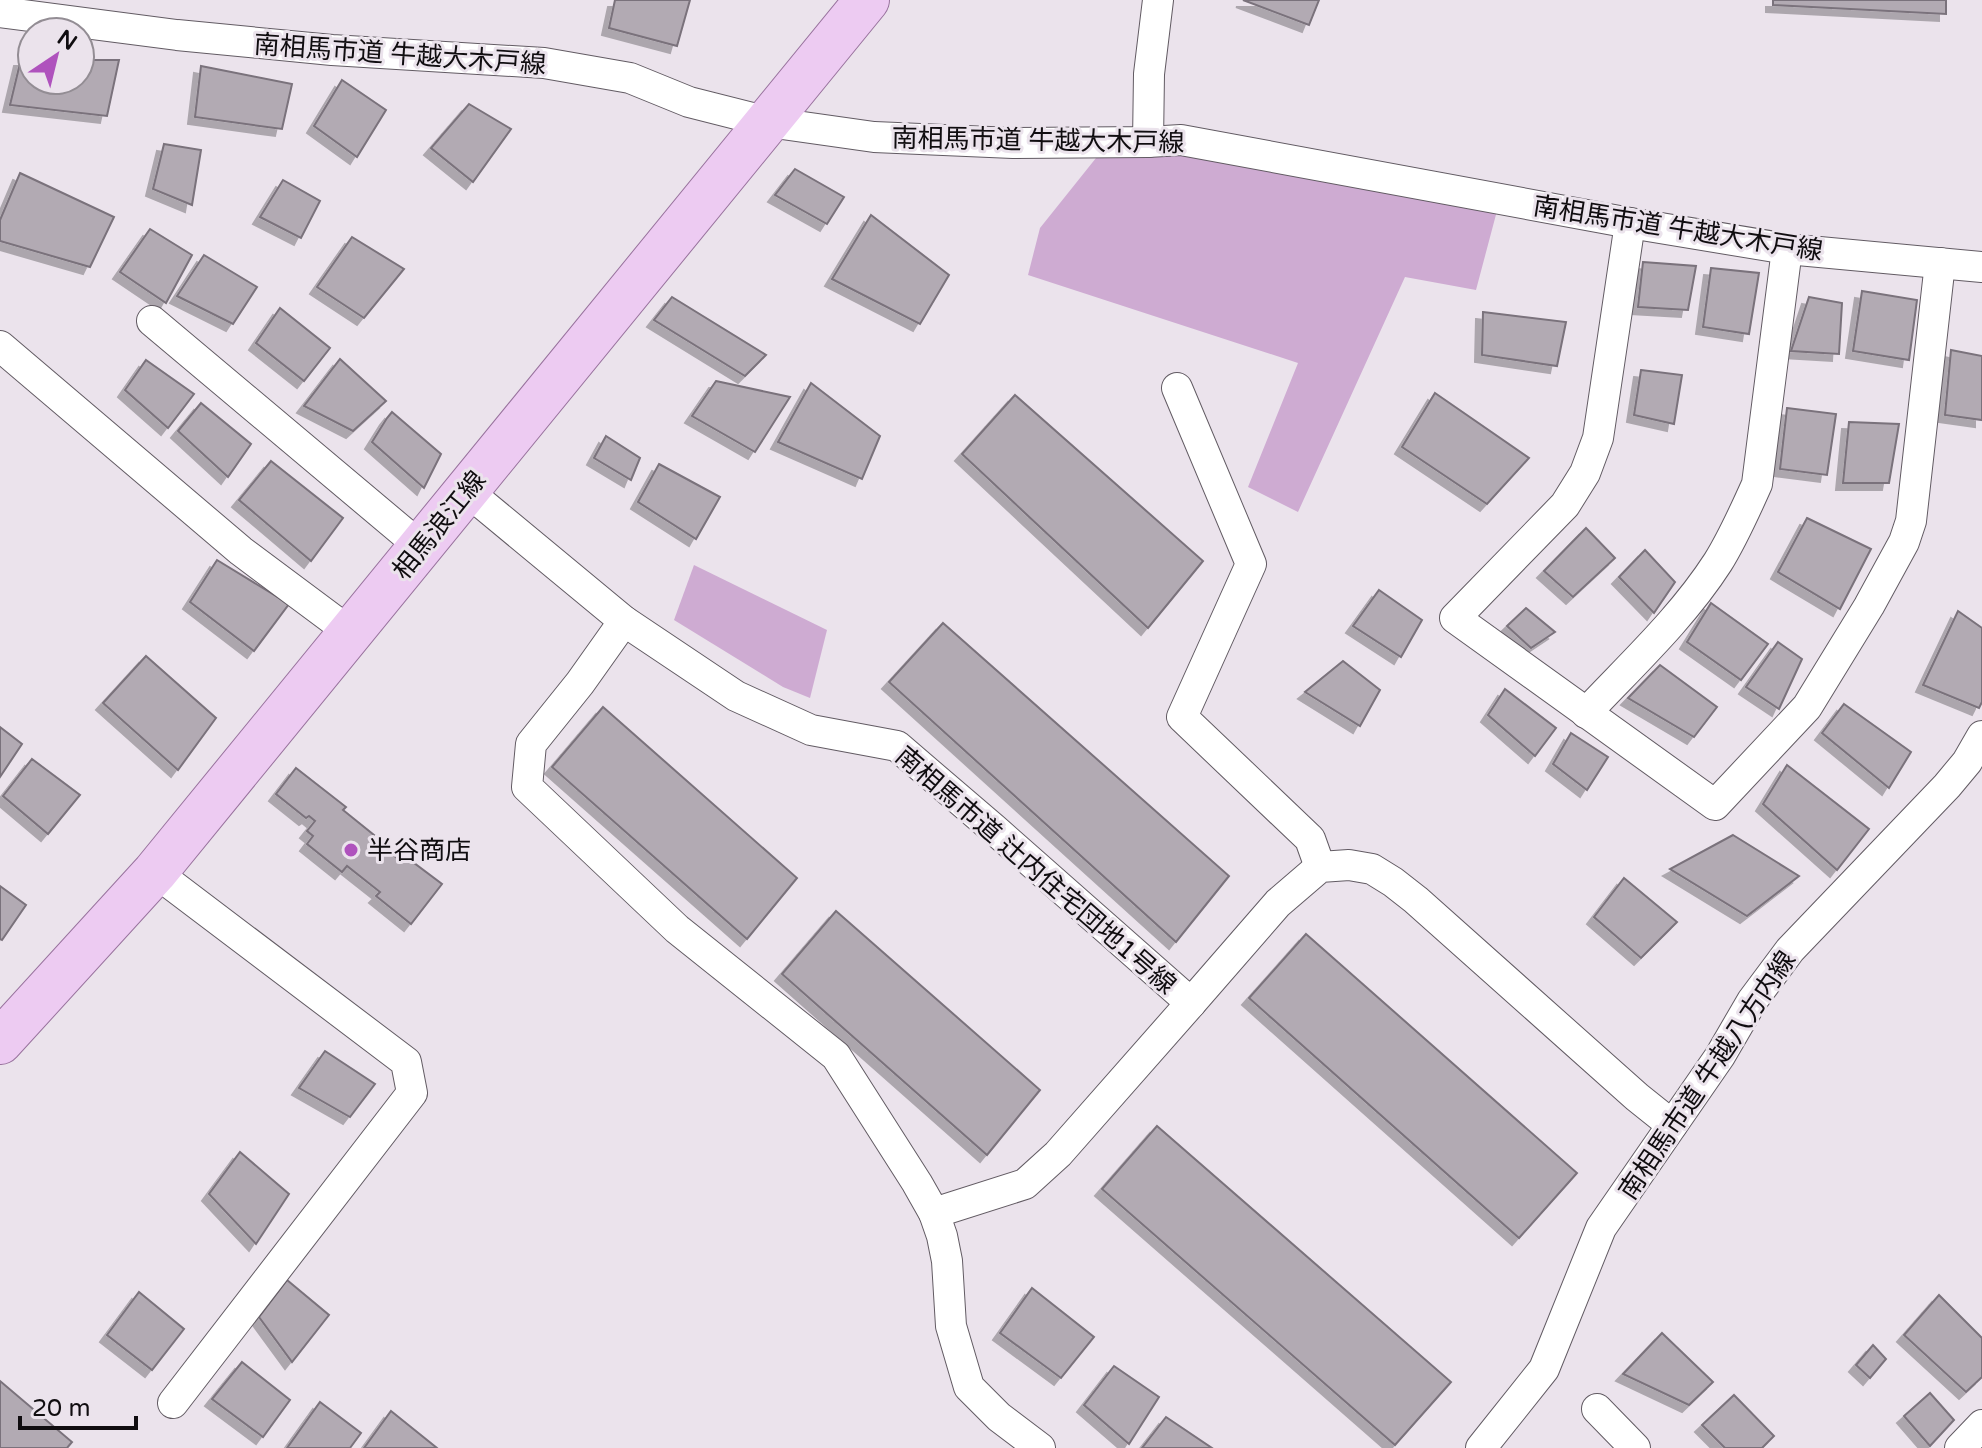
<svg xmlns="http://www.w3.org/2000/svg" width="1982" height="1448" font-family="'Varela Round','Noto Sans JP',sans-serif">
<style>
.green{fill:#ceabd2}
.building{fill:#b2aab3;stroke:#7a727b;stroke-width:2;filter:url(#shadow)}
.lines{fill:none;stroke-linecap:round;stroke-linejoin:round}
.minor-casing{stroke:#625b63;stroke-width:32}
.primary-casing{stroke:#98729d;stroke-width:46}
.minor{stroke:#fff;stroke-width:30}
.primary{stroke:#edcbf2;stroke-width:44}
.poi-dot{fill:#af52bd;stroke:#ebe3ec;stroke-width:3}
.labels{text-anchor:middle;stroke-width:6;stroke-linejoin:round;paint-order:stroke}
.street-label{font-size:26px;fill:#100d10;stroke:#ebe3ec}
.poi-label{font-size:26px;fill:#100d10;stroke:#ebe3ec;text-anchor:start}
</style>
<defs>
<filter id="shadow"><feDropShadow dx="-7" dy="7" stdDeviation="0" flood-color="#0004"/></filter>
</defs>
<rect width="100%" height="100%" fill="#ebe3ec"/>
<!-- green -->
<g class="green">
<path d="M1100 153 1204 155 1498 207 1476 290 1405 277 1298 512 1248 487 1298 363 1028 275 1040 228Z"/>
<path d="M694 565 827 630 810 698 783 687 674 620Z"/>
</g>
<!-- building -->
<g class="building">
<path d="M615 0H690L677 46 609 28Z"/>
<path d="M1243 0H1319L1309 25Z"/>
<path d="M1773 0H1946V14L1773 5Z"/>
<path d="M21 59H32V80H80V60H119L107 116 10 105Z"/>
<path d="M201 66 292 84 282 129 195 117Z"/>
<path d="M342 80 386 110 357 157 314 126Z"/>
<path d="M469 104 511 129 473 182 431 148Z"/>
<path d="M164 144 201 150 192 205 153 189Z"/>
<path d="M795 169 844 197 827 224 775 195Z"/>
<path d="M20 173 114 217 90 267 0 241V220Z"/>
<path d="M283 180 320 201 301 238 260 217Z"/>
<path d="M871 215 949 275 920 324 832 279Z"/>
<path d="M150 229 192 255 166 303 120 272Z"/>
<path d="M352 237 404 269 364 318 317 287Z"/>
<path d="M204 255 257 287 233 324 177 296Z"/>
<path d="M1643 262 1696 266 1688 310 1638 307Z"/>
<path d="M1711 268 1759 273 1749 334 1703 327Z"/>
<path d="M1862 291 1917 300 1909 360 1853 351Z"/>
<path d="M672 297 766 355 745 376 654 320Z"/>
<path d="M1809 297 1842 303 1839 354 1791 351Z"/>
<path d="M280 308 330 348 304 381 256 343Z"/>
<path d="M1483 312 1566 322 1557 366 1482 355Z"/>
<path d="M1951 350 1982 356V420L1945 415Z"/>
<path d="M340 359 386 401 353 431 304 406Z"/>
<path d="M146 360 194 394 168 428 125 390Z"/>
<path d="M1641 370 1682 375 1674 424 1634 415Z"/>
<path d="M716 381 790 397 755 452 692 416Z"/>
<path d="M811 383 880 436 862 479 778 442Z"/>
<path d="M1435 393 1529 458 1487 504 1402 447Z"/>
<path d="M1015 395 1203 561 1148 628 962 454Z"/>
<path d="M201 403 251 444 228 477 178 431Z"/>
<path d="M1787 408 1836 414 1827 475 1780 469Z"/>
<path d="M392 412 441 454 424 488 372 442 387 418Z"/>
<path d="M1849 422 1899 424 1889 483H1843Z"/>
<path d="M606 436 640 458 631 480 594 458Z"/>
<path d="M271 461 343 518 311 561 239 500Z"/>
<path d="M659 464 720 497 696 539 638 502Z"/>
<path d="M1807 518 1871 549 1840 609 1778 572Z"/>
<path d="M1586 528 1615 558 1573 597 1544 571Z"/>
<path d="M1645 550 1675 582 1654 613 1619 577Z"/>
<path d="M217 560 289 604 254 651 190 602Z"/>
<path d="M1379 590 1422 620 1401 657 1353 626Z"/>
<path d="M1711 603 1768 644 1741 680 1687 642Z"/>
<path d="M1526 608 1555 632 1531 648 1507 626Z"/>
<path d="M1958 611 1982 628V702L1979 708 1923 685Z"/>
<path d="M943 623 1229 876 1176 942 889 682Z"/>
<path d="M1778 642 1802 659 1779 709 1746 687Z"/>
<path d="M146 656 216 718 178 770 103 703Z"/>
<path d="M1343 661 1380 690 1360 726 1305 692Z"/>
<path d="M1660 665 1717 707 1694 737 1628 698Z"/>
<path d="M1505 689 1556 728 1535 756 1488 715Z"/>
<path d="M1844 704 1911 752 1889 788 1822 733Z"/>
<path d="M603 707 797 878 747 939 552 767Z"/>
<path d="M0 727 22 744 0 777Z"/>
<path d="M1571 733 1608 757 1587 790 1553 764Z"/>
<path d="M32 759 80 795 48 834 3 796Z"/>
<path d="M1787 765 1869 829 1837 870 1763 804Z"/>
<path d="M296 768 346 807 343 810 374 835 372 838 402 862 406 857 442 884 411 924 376 896 380 892 347 866 342 872 307 844 313 836 307 831 315 821 309 816 306 818 276 794Z"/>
<path d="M1733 835 1799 876 1747 916 1670 869Z"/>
<path d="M1624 878 1677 922 1641 958 1594 917Z"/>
<path d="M0 886 26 905 2 940 0 939Z"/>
<path d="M836 911 1040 1090 987 1155 782 974Z"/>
<path d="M1306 934 1577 1173 1519 1238 1249 998Z"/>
<path d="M325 1051 375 1084 350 1117 299 1088Z"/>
<path d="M1157 1126 1451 1382 1395 1445 1102 1189Z"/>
<path d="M240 1152 289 1194 256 1244 209 1194Z"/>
<path d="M287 1280 329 1315 292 1362 259 1317Z"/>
<path d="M1032 1288 1094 1337 1061 1378 1000 1333Z"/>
<path d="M139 1292 184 1329 152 1370 107 1335Z"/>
<path d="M1939 1295 1982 1338V1377L1966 1392 1904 1335Z"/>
<path d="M1662 1333 1713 1382 1689 1405 1623 1374Z"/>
<path d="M1873 1345 1886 1359 1870 1378 1856 1365Z"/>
<path d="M242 1362 290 1400 263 1437 212 1399Z"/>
<path d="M1114 1366 1159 1397 1129 1444 1084 1405Z"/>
<path d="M0 1381 72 1442 67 1448H0Z"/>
<path d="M1930 1393 1954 1420 1930 1446 1904 1416Z"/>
<path d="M1734 1395 1774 1436 1762 1448H1725L1702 1425Z"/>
<path d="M320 1402 361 1433 350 1448H287Z"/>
<path d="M391 1411 437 1448H364Z"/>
<path d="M1166 1417 1212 1448H1142Z"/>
</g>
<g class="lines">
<!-- minor casing -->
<g class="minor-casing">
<g id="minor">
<path d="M0 12 177 35 332 50 544 63 630 78 689 102 768 122 874 137 1013 143 1148 142 1181 140 1630 223 1787 249 1982 267"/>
<path d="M1148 142 1149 74 1158 0"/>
<path d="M1630 223 1598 438 1585 473 1565 505 1455 618 1715 805 1807 707 1869 606 1904 542 1911 521 1940 263"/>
<path d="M152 321 421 547"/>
<path d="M0 346 241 551 351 633"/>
<path d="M1177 388 1251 564 1182 717 1310 839 1320 867"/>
<path d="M467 491 624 621 736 696 811 730 897 746 995 830 1191 1003 1278 903 1320 867 1349 865 1372 869 1393 882 1416 900 1637 1097 1672 1125"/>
<path d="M624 621 580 683 531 744 527 787 677 929 836 1056 917 1183 934 1213 1025 1184 1058 1154 1191 1003"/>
<path d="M1586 713C1631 665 1682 618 1718 562 1733 538 1745 511 1757 484L1787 249"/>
<path d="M155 872 406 1062 412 1093 173 1403"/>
<path d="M934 1213 942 1236 947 1261 951 1326 969 1387 999 1417 1040 1448"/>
<path d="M1597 1409 1635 1448"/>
<path d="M1481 1448 1544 1369 1601 1228 1720 1056 1752 1001 1790 950 1947 786 1967 762 1982 736"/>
<path d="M1960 1448 1982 1425"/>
</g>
</g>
<!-- primary casing -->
<g class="primary-casing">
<path id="primary" d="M0 1042 155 872 867 0"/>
</g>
<!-- minor -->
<use href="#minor" class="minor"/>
<!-- primary -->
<use href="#primary" class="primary"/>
</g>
<!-- markers -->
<circle class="poi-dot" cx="351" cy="850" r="8"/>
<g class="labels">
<!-- street labels -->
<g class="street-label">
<text transform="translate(400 54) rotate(4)" y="9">南相馬市道 牛越大木戸線</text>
<text transform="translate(1038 140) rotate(1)" y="9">南相馬市道 牛越大木戸線</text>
<text transform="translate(1678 228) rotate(9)" y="9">南相馬市道 牛越大木戸線</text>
<text transform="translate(439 525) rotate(-51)" y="9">相馬浪江線</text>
<text transform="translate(1036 870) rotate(41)" y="9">南相馬市道 辻内住宅団地1号線</text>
<text transform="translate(1707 1075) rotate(-56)" y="9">南相馬市道 牛越八方内線</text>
</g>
<!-- poi labels -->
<g class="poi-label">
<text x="367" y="859">半谷商店</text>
</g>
</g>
<!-- north arrow -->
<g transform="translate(56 56) rotate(35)"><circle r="38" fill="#ebe3ec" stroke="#938d94" stroke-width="2"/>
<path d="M0-6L14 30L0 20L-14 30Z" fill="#af52bd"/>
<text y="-12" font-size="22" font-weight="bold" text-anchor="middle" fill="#100d10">N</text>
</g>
<!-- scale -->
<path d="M20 1416v12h116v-12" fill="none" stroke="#100d10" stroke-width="4"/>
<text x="32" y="1416" font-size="24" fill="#100d10" stroke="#ebe3ec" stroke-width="6" paint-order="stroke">20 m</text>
</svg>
